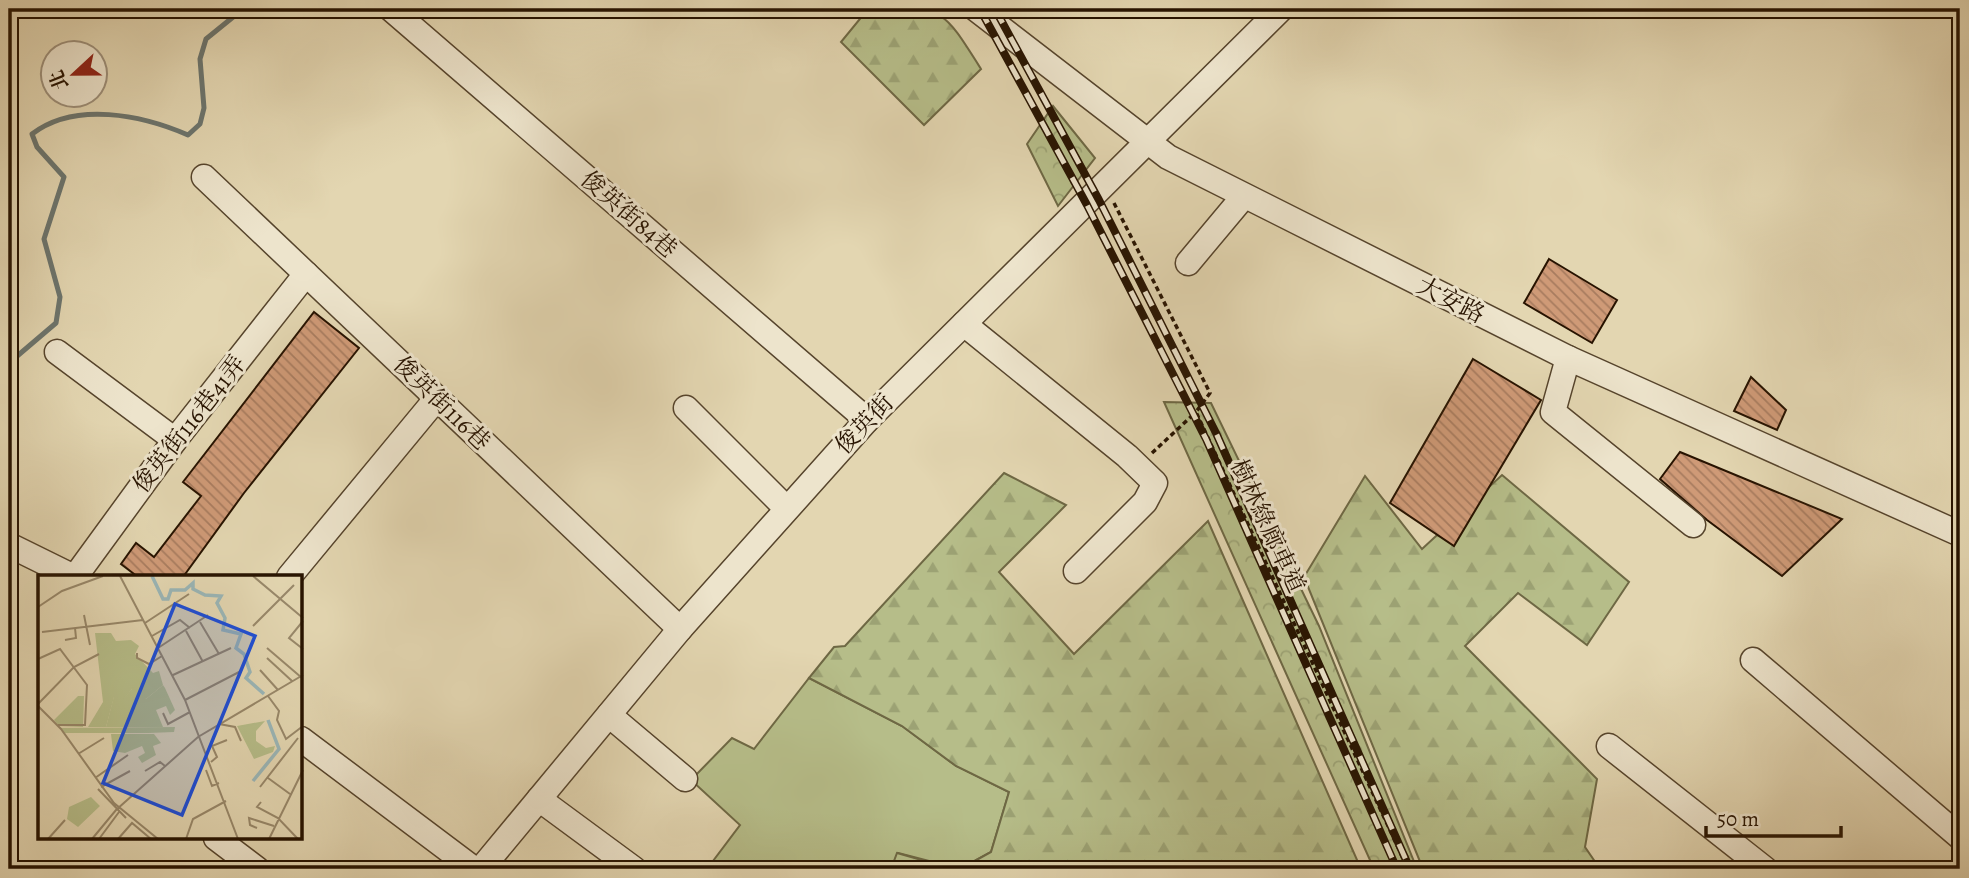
<svg xmlns="http://www.w3.org/2000/svg" width="1969" height="878" font-family="Alegreya,'Noto Serif TC',serif">
<style>
.grass{fill:#b6bd89;stroke:#6e6844;stroke-width:2}
.forest{fill:url(#forest-firs);stroke:#6e6844;stroke-width:2}
.park{fill:url(#park-crowns);stroke:#6e6844;stroke-width:2}
.lines{fill:none;stroke-linecap:round;stroke-linejoin:round}
.stream{stroke:#6c756e;stroke-width:5}
.building{fill:url(#building-back-hatch);stroke:#271300;stroke-width:2}
.minor-casing{stroke:#56442c;stroke-width:27}
.path{stroke:#271300;stroke-width:3.5;stroke-dasharray:5 3.5;stroke-linecap:butt}
.minor{stroke:#ede4cc;stroke-width:24}
.rail-casing{stroke:#271300;stroke-width:8}
.rail{stroke:#ede4cc;stroke-width:5;stroke-dasharray:16;stroke-linecap:butt}
.labels{text-anchor:middle;stroke-width:6;stroke-linejoin:round;paint-order:stroke}
.street-label{font-size:24px;fill:#271300;stroke:#ede4cc}
.inset-river{fill:none;stroke:#9ab6b7;stroke-width:3.5}
.inset-road{fill:none;stroke:#98886a;stroke-width:2}
.view{fill:#1d4ed8;fill-opacity:0.15;stroke:#1d4ed8;stroke-width:3.5}
.inset-edge{fill:none;stroke:#271300;stroke-width:3.5}
</style>
<defs>
<pattern id="forest-firs" width="22" height="20" patternUnits="userSpaceOnUse" patternTransform="scale(1.75)"><rect width="22" height="20" fill="#b6bd89"/><path d="M5 1l3.5 6h-7zM16 11l3.5 6h-7z" fill="#9ca274"/></pattern>
<pattern id="park-crowns" width="20" height="18" patternUnits="userSpaceOnUse" patternTransform="scale(1.75)"><rect width="20" height="18" fill="#b6bd89"/><path d="M2 6a3 3 0 1 1 6 0M12 15a3 3 0 1 1 6 0" fill="none" stroke="#9ca274"/></pattern>
<pattern id="building-back-hatch" width="6" height="6" patternUnits="userSpaceOnUse" patternTransform="scale(1.75)"><rect width="6" height="6" fill="#cf9a77"/><path d="M-1 5l2 2M0 0l6 6M5-1l2 2" fill="none" stroke="#a87c5f"/></pattern>
</defs>
<rect width="100%" height="100%" fill="#e3d6b1"/>
<filter id="stains"><feTurbulence type="fractalNoise" baseFrequency=".00286" numOctaves="4"/><feColorMatrix values="0 0 0 0 .2 0 0 0 0 .09 0 0 0 0 .02 0 0 0 .5 -.17"/></filter>
<radialGradient id="worn" r=".72"><stop offset=".6" stop-color="#630" stop-opacity="0"/><stop offset="1" stop-color="#630" stop-opacity=".3"/></radialGradient>
<!-- grass -->
<path class="grass" d="M809 678 902 726 956 766 1009 792 991 852 960 869 898 853 891 869H707L740 825 691 780 732 738 754 749Z"/>
<!-- forest -->
<g class="forest">
<path d="M868 9C944 9 940 4 981 69L924 125 841 42Z"/>
<path d="M1004 473 1066 505 999 572 1074 654 1208 521 1361 869H960L991 852 1009 792 956 766 902 726 809 678 834 647 845 646Z"/>
<path d="M1502 475 1629 582 1587 645 1518 593 1465 646 1597 779 1585 847 1600 869H1423L1304 577 1365 476 1422 549Z"/>
<path d="M897 853 953 869H891Z"/>
</g>
<!-- park -->
<g class="park">
<path d="M1053 106 1095 158 1058 206 1027 144Z"/>
<path d="M1164 402 1211 403 1319 626 1417 869H1374Z"/>
</g>
<g class="lines">
<!-- stream -->
<path class="stream" d="M9 363 56 323 60 297 44 239 64 177 37 147 32 134C75 101 142 115 188 135L200 124 204 108 200 59 206 39 243 9"/>
</g>
<!-- building -->
<g class="building">
<path d="M1549 259 1617 300 1592 343 1524 303Z"/>
<path d="M314 312 359 348 244 493 183 577H138L121 564 136 543 154 557 201 496 183 482Z"/>
<path d="M1473 359 1541 400 1454 546 1390 503Z"/>
<path d="M1751 377 1786 410 1777 430 1734 411Z"/>
<path d="M1680 452 1842 519 1782 576 1707 520 1660 479Z"/>
</g>
<g class="lines">
<!-- minor casing -->
<g class="minor-casing">
<g id="minor">
<path d="M391 9 867 420"/>
<path d="M976 9 1168 157 1568 358 1960 534"/>
<path d="M204 177 680 629"/>
<path d="M1188 263 1244 196"/>
<path d="M964 324 1127 456 1155 483 1145 502 1076 571"/>
<path d="M57 352 175 440"/>
<path d="M1568 358 1553 412 1693 525"/>
<path d="M686 408 786 508"/>
<path d="M9 545 74 577"/>
<path d="M75 577 175 440 306 274"/>
<path d="M289 577 437 398"/>
<path d="M1753 660 1960 837"/>
<path d="M609 715 685 779"/>
<path d="M301 739 474 869"/>
<path d="M1609 746 1765 869"/>
<path d="M539 799 634 869"/>
<path d="M216 838 257 869"/>
<path d="M481 869 680 629 867 420 1281 9"/>
</g>
</g>
<!-- path -->
<g class="path">
<path d="M1114 203 1210 393 1196 412 1408 869"/>
<path d="M1152 453 1195 413"/>
</g>
<!-- minor -->
<use href="#minor" class="minor"/>
<!-- rail casing -->
<g class="rail-casing">
<g id="rail">
<path d="M980 9 1087 205 1206 439 1397 869"/>
<path d="M995 9 1099 200 1216 433 1410 869"/>
</g>
</g>
<!-- rail -->
<use href="#rail" class="rail"/>
</g>
<g class="labels">
<!-- street labels -->
<g class="street-label">
<text transform="translate(629 214) rotate(41)" y="8">俊英街84巷</text>
<text transform="translate(1451 300) rotate(27)" y="8">大安路</text>
<text transform="translate(442 403) rotate(44)" y="8">俊英街116巷</text>
<text transform="translate(189 424) rotate(-52)" y="8">俊英街116巷41弄</text>
<text transform="translate(864 424) rotate(-46)" y="8">俊英街</text>
<text transform="translate(1268 526) rotate(65)" y="8">樹林綠廊車道</text>
</g>
</g>
<!-- overview -->
<g transform="translate(38 575)">
<rect width="264" height="264" fill="#e3d6b1"/>
<path d="M57 58H73L78 66 93 65 101 71 97 79 115 98 121 96 125 110 108 124 94 114 85 125 76 122 68 152H50L65 127ZM40 121H46L45 152 21 151 16 145Z" fill="#b6bd89"/>
<path d="M101 106 108 124 125 110 127 113 137 135 132 140 128 131 118 135 125 152H68L76 121 85 124ZM227 146 218 156V166L228 173 237 171 235 177 216 184 199 151ZM73 159H116L123 168 115 171 118 180 104 188 100 182 107 178 104 171 87 178 75 176ZM53 222 62 231 40 252 29 244 31 232Z" fill="#b6bd89"/>
<path d="M137 152 136 157 111 158H27L22 153Z" fill="#b6bd89"/>
<path class="inset-river" d="M114 1 125 24H130L133 15H147L155 8V14L167 20 183 21 179 28 187 43 185 55 203 59 198 73 206 79 212 97 208 103 226 119M215 206 241 174 230 145"/>
<path class="inset-road" d="M82 1 147 125 200 264M215 1 265 43M0 32 24 16 65 1M46 40 52 70M265 46 251 63 265 74M162 47 181 79M107 48 151 19M215 51 256 10M148 56 165 87M4 57 105 45M114 61 142 45 152 53M27 65 38 63 37 53M120 73 170 40M229 73 264 103M99 78V83L111 89 124 81M229 83 254 106M0 84 22 74 49 110 47 150H20M222 95 240 115M135 100 193 73M230 121 241 136 239 145 248 164 265 151M147 125 203 96M0 129 36 92 61 79M0 131 23 154 76 228 120 264M125 138 130 149 152 137M181 149 197 152 203 166M40 179 66 163M173 187 179 182 174 171 189 165M168 195 174 211 181 208M107 196 122 187 127 191M57 203 90 180M230 203 252 219M63 212 92 196M222 212 260 163M60 214 88 243M223 227 219 232 240 243 260 264M219 253 212 250 211 243 236 251M10 264 27 245M54 264 78 235 160 162 265 100M61 264 81 237M80 264 94 248 113 264M148 264 155 244 188 226M231 264 265 195"/>
<path class="view" d="M137 29 217 61 144 240 65 208Z"/>
<rect width="264" height="264" class="inset-edge"/>
</g>
<!-- margin -->
<rect width="1969" height="878" fill="none" stroke="#e3d6b1" stroke-width="35"/>
<rect x="10" y="10" width="1948" height="857" fill="none" stroke="#271300" stroke-width="3.5"/>
<rect x="18" y="18" width="1934" height="843" fill="none" stroke="#271300" stroke-width="2"/>
<!-- north arrow -->
<g transform="translate(74 74) rotate(248)"><circle r="33" fill="#ede4cc" stroke="#9e907a" stroke-width="2"/>
<path d="M0-5L12 26L0 18L-12 26Z" fill="#8f2418"/>
<text y="-10" font-size="19" font-weight="bold" text-anchor="middle" fill="#271300">北</text>
</g>
<!-- scale -->
<path d="M1706 826v10h135v-10" fill="none" stroke="#271300" stroke-width="3.5"/>
<text x="1717" y="826" font-size="21" fill="#271300" stroke="#ede4cc" stroke-width="5" paint-order="stroke">50 m</text>
<rect width="100%" height="100%" filter="url(#stains)"/>
<rect width="100%" height="100%" fill="url(#worn)"/>
</svg>
